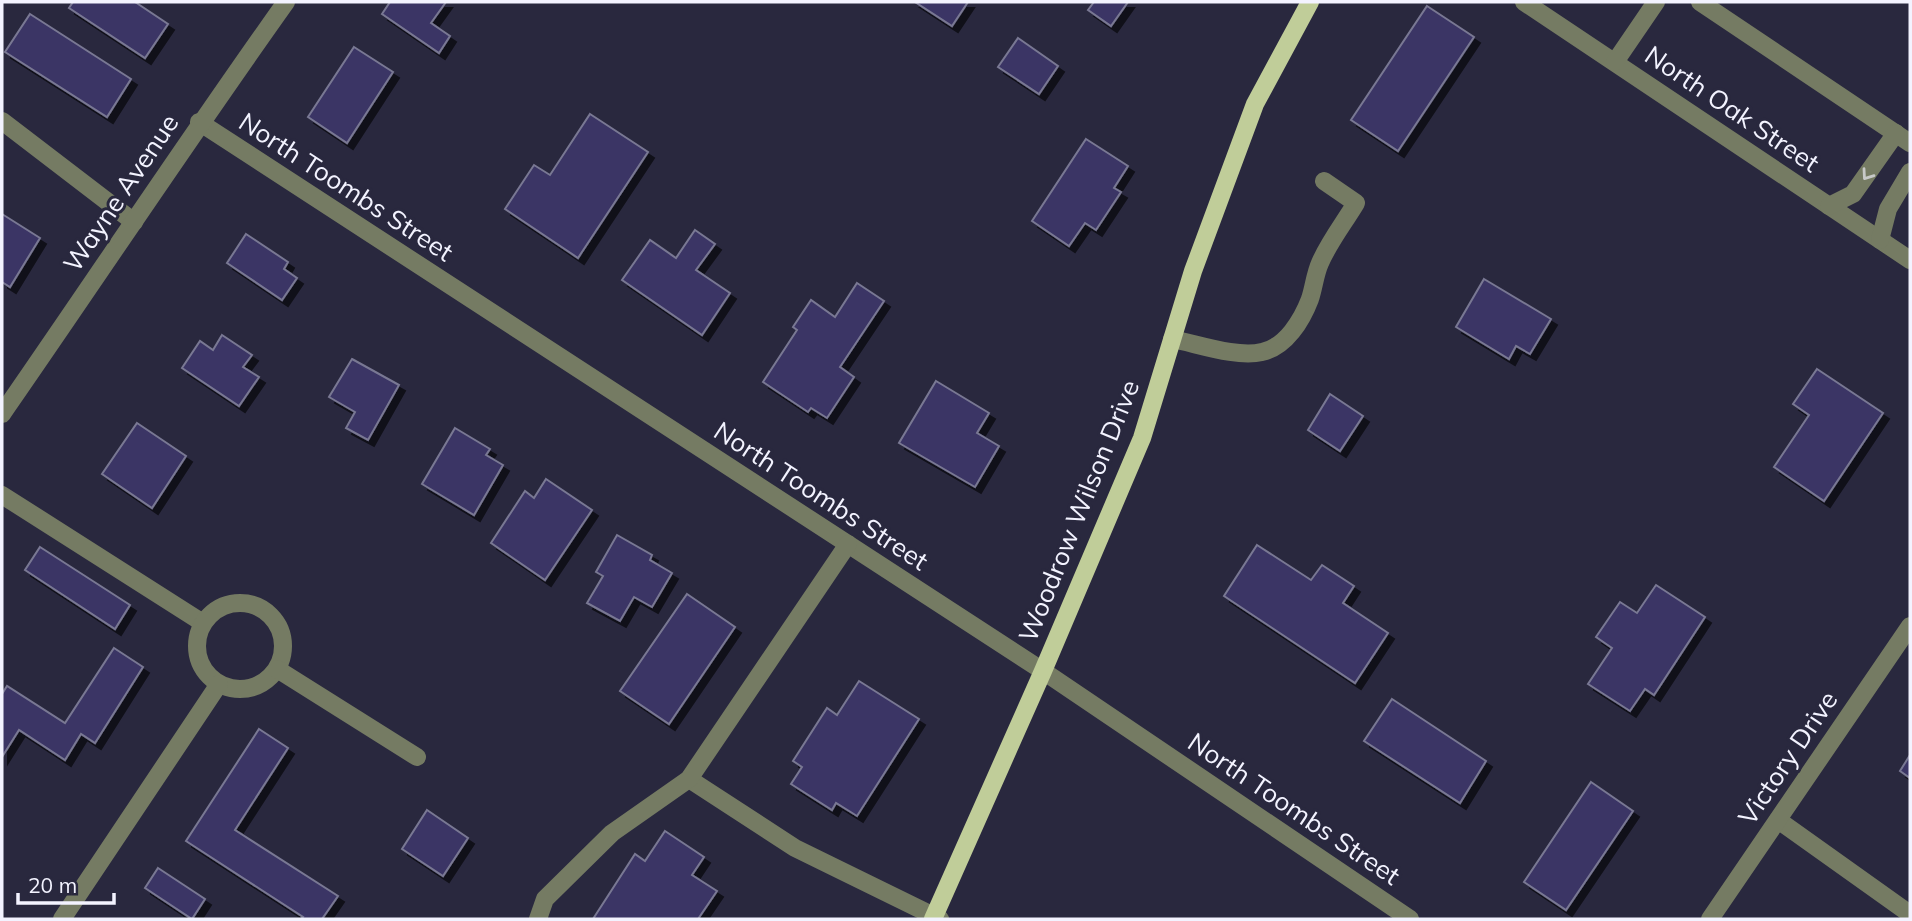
<svg xmlns="http://www.w3.org/2000/svg" width="1912" height="921" font-family="Mulish,sans-serif">
<style>
.building{fill:#3a3465;stroke:#797893;stroke-width:2;filter:url(#shadow)}
.lines{fill:none;stroke-linecap:round;stroke-linejoin:round}
.minor{stroke:#757b63;stroke-width:18}
.major{stroke:#c0cd99;stroke-width:18}
.oneway{stroke:#c7c9c8}
.labels{text-anchor:middle;stroke-width:6;stroke-linejoin:round;paint-order:stroke}
.street-label{font-size:26px;fill:#f3f3ff;stroke:#29283e}
</style>
<defs>
<filter id="shadow"><feDropShadow dx="6" dy="6" stdDeviation="0" flood-color="#0009"/></filter>
</defs>
<rect width="100%" height="100%" fill="#29283e"/>
<!-- building -->
<g class="building">
<path d="M73 2H135L168 24 145 58 69 8Z"/>
<path d="M390 2H446L431 23 450 36 439 53 382 14Z"/>
<path d="M915 2H968L952 26Z"/>
<path d="M1094 2H1128L1111 26 1088 10Z"/>
<path d="M1427 6 1474 37 1398 151 1351 120Z"/>
<path d="M30 14 131 79 107 117 5 52Z"/>
<path d="M1018 38 1058 66 1039 94 998 67Z"/>
<path d="M354 47 393 72 347 143 308 117Z"/>
<path d="M590 114 648 152 578 258 505 209 534 165 550 175Z"/>
<path d="M1086 139 1128 166 1114 188 1121 192 1096 230 1085 223 1069 246 1032 221Z"/>
<path d="M2 214 40 238 10 287 2 282Z"/>
<path d="M695 230 715 244 696 270 730 293 702 335 622 280 650 240 676 258Z"/>
<path d="M246 234 288 262 284 269 297 278 282 300 227 263Z"/>
<path d="M1484 279 1551 319 1530 354 1516 346 1509 359 1456 327Z"/>
<path d="M857 283 884 301 840 367 854 377 827 418 811 408 808 412 763 382 797 330 793 327 811 300 835 317Z"/>
<path d="M222 335 252 355 243 367 259 377 239 406 182 368 200 341 213 350Z"/>
<path d="M352 359 399 385 368 440 346 428 355 412 329 397Z"/>
<path d="M1817 369 1883 413 1824 501 1774 467 1809 415 1793 404Z"/>
<path d="M936 381 989 413 977 433 999 446 975 487 899 443Z"/>
<path d="M1330 394 1363 416 1340 451 1308 430Z"/>
<path d="M137 423 186 456 152 508 102 474Z"/>
<path d="M455 428 490 449 486 455 503 465 474 515 422 484Z"/>
<path d="M546 479 592 510 545 580 491 543 525 491 534 498Z"/>
<path d="M617 535 652 555 650 560 672 573 652 607 634 597 620 621 587 603 603 576 596 572Z"/>
<path d="M1257 545 1311 580 1322 565 1354 586 1343 603 1388 633 1355 683 1224 596Z"/>
<path d="M40 547 130 605 115 629 25 570Z"/>
<path d="M1656 585 1705 617 1654 695 1645 689 1630 711 1588 684 1612 648 1596 637 1620 602 1637 613Z"/>
<path d="M687 594 735 627 669 724 620 691Z"/>
<path d="M114 648 143 667 95 743 81 734 65 760 19 730 2 757V694L7 686 65 723Z"/>
<path d="M859 681 919 719 857 816 836 803 832 810 791 784 802 767 793 761 827 708 837 715Z"/>
<path d="M1392 699 1486 761 1460 803 1364 741Z"/>
<path d="M259 729 288 748 235 830 338 896 322 919H301L303 917 186 841Z"/>
<path d="M1910 755V778L1900 771Z"/>
<path d="M1591 782 1633 811 1566 910 1524 882Z"/>
<path d="M427 810 468 838 443 876 402 849Z"/>
<path d="M665 831 704 857 692 875 717 891 698 919H593L635 854 645 861Z"/>
<path d="M158 868 205 899 192 919 145 888Z"/>
</g>
<g class="lines">
<!-- minor -->
<g class="minor">
<path d="M1524 2 1910 260"/>
<path d="M1700 2 1910 143"/>
<path d="M1615 62 1656 2"/>
<path d="M2 121 134 222"/>
<path d="M199 122 1043 671 1410 919"/>
<path d="M1829 206 1853 194 1896 133"/>
<path d="M1880 240 1888 209 1910 172"/>
<path d="M1172 339C1198 344 1237 358 1262 352 1286 347 1302 320 1310 299 1314 287 1315 274 1320 263 1329 242 1344 223 1356 203L1324 181"/>
<path d="M2 414C97 277 189 138 286 2"/>
<path d="M2 495 203 623"/>
<circle cx="240" cy="646" r="43"/>
<path d="M277 669 417 757"/>
<path d="M689 779 795 848 940 919"/>
<path d="M1778 820 1910 914"/>
<path d="M62 919 219 684"/>
<path d="M538 919 545 899 612 833 689 779 848 544"/>
<path d="M1710 919 1910 626"/>
</g>
<!-- major -->
<path class="major" d="M933 919 1043 671 1142 438 1193 271 1255 104 1310 2"/>
</g>
<!-- one-way arrows -->
<defs><path id="oneway-chevron" d="M-2-3.5L2.5 0L-2 3.5" fill="none" stroke-width="1.6" stroke-linecap="round" stroke-linejoin="round" transform="scale(1.75)"/></defs>
<use class="oneway" href="#oneway-chevron" transform="translate(1867 175) rotate(125)"/>
<g class="labels">
<!-- street labels -->
<g class="street-label">
<text transform="translate(1732 109) rotate(34)" y="9">North Oak Street</text>
<text transform="translate(346 187) rotate(33)" y="9">North Toombs Street</text>
<text transform="translate(121 193) rotate(-56)" y="9">Wayne Avenue</text>
<text transform="translate(821 496) rotate(33)" y="9">North Toombs Street</text>
<text transform="translate(1079 511) rotate(-68)" y="9">Woodrow Wilson Drive</text>
<text transform="translate(1788 758) rotate(-56)" y="9">Victory Drive</text>
<text transform="translate(1294 809) rotate(34)" y="9">North Toombs Street</text>
</g>
</g>
<!-- border -->
<rect width="1912" height="921" fill="none" stroke="#f3f3ff" stroke-width="7"/>
<!-- scale -->
<path d="M18 893v10h96v-10" fill="none" stroke="#f3f3ff" stroke-width="3.5"/>
<text x="28" y="893" font-size="21" fill="#f3f3ff" stroke="#29283e" stroke-width="5" paint-order="stroke">20 m</text>
</svg>
